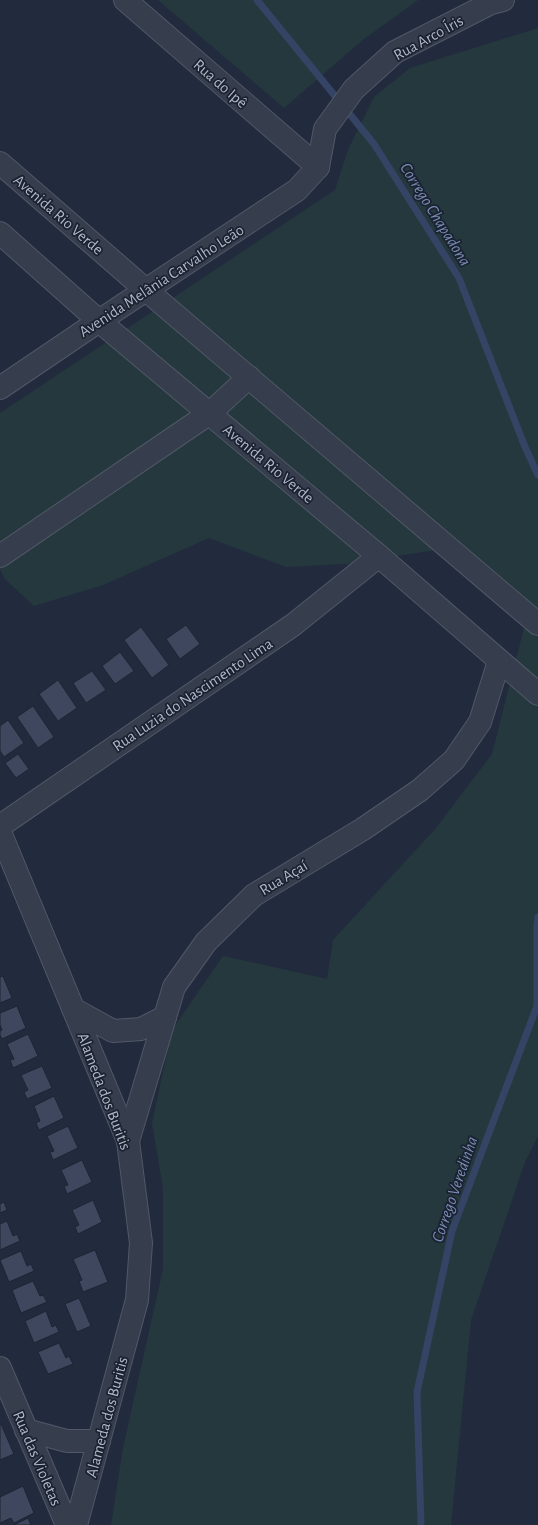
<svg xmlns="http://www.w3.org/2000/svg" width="538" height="1525" font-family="'Alegreya Sans',sans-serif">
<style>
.green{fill:#24383e}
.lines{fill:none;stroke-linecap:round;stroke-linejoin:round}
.stream{stroke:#354465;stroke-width:7}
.building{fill:#3e475d;stroke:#1d2433}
.minor-casing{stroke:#515867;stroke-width:24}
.minor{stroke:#363d4d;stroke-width:22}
.labels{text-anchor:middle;stroke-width:3.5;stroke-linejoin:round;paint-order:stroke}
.street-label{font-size:16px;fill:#b1b8c8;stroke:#1b2231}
.water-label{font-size:17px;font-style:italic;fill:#788bb2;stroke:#1b2231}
</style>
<rect width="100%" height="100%" fill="#222b3d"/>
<!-- green -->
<g class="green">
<path d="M158 0H418L364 39 284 108Z"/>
<path d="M538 28V1136L525 1162 471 1320 451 1525H111L123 1448 163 1269V1188L152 1123 172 1030 223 956 327 979 333 940 436 828 492 754 528 612 498 574 457 547 397 556 364 563 286 567 209 538 103 585 34 606 5 579 0 569V413L335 190 348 150 374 97 410 68Z"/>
</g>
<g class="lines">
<!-- stream -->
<g class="stream">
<path d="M257 0 374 144 459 278 525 447 538 475"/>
<path d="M421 1525 417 1392 452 1231 537 1006V926L538 917"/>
</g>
</g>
<!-- building -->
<g class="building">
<path d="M186 625 200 644 180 659 166 639Z"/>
<path d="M141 627 169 665 152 678 124 640Z"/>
<path d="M120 652 134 671 115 684 102 666Z"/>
<path d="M92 671 106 690 86 703 73 683Z"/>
<path d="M58 680 77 708 58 721 39 694Z"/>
<path d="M33 706 54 737 38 748 17 717Z"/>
<path d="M8 720 24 743 4 757 0 751V726Z"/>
<path d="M18 754 29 769 16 778 5 763Z"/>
<path d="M3 976 12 998 0 1003V977Z"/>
<path d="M17 1006 26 1028 2 1039 0 1035V1031L2 1030 0 1025V1013Z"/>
<path d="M28 1034 38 1056 13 1068 10 1060 14 1059 7 1044Z"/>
<path d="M42 1066 52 1088 27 1099 24 1092 28 1090 21 1075Z"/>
<path d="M54 1096 64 1118 39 1130 36 1123 40 1121 34 1106Z"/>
<path d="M68 1126 78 1148 53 1160 50 1152 54 1151 47 1136Z"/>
<path d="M82 1160 92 1182 67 1194 64 1186 68 1185 61 1170Z"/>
<path d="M93 1200 102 1222 78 1234 75 1227 79 1225 72 1210Z"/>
<path d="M4 1202 7 1210 0 1213V1204Z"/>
<path d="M7 1221 13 1236 17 1234 20 1241 0 1250V1224Z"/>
<path d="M95 1250 108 1282 83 1292 79 1281 82 1280 73 1259Z"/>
<path d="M21 1251 27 1266 31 1264 34 1271 9 1282 0 1260Z"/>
<path d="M33 1281 40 1296 43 1295 47 1302 21 1313 12 1290Z"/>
<path d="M79 1298 91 1326 77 1332 65 1304Z"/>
<path d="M46 1311 52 1327 56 1325 59 1332 34 1343 25 1321Z"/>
<path d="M59 1343 66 1358 69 1356 73 1364 48 1374 38 1352Z"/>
<path d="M1 1424 14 1454 0 1460V1425Z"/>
<path d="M23 1486 34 1513 14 1523 11 1518 0 1523V1497Z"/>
<path d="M28 1518 31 1525H14Z"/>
</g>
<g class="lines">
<!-- minor casing -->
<g class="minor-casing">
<g id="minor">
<path d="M125 0 318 167"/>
<path d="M0 163 146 290 538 624"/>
<path d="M318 167 325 129 354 89 395 52 491 3 503 0"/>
<path d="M0 233 99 321 379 556 538 694"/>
<path d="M0 388 99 321 297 190 318 167"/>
<path d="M0 556 210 413 249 377"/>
<path d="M0 826 293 625 379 556"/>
<path d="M0 832 128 1141 141 1243 137 1300 76 1525"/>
<path d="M73 1009 113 1031 141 1029 165 1017"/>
<path d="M128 1141 174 987 206 942 254 895 363 829 420 790 454 760 480 722 499 661"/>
<path d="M0 1368 67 1525"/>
<path d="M26 1430 67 1441H99"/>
</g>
</g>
<!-- minor -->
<use href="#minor" class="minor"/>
</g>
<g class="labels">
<!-- street labels -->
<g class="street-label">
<text transform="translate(428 37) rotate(-29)" y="6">Rua Arco Íris</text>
<text transform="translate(221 83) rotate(41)" y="6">Rua do Ipê</text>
<text transform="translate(59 214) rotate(41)" y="6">Avenida Rio Verde</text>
<text transform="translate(161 280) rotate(-33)" y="6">Avenida Melânia Carvalho Leão</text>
<text transform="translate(269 463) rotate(40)" y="6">Avenida Rio Verde</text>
<text transform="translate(192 694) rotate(-34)" y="6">Rua Luzia do Nascimento Lima</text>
<text transform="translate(283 877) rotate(-31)" y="6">Rua Açaí</text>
<text transform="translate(105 1091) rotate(69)" y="6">Alameda dos Buritis</text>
<text transform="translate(106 1417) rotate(-75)" y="6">Alameda dos Buritis</text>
<text transform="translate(38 1458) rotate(67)" y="6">Rua das Violetas</text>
</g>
<!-- water labels -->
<g class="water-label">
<text transform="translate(436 214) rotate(58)" y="6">Corrego Chapadona</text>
<text transform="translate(454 1189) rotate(-71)" y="6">Corrego Veredinha</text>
</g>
</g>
</svg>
